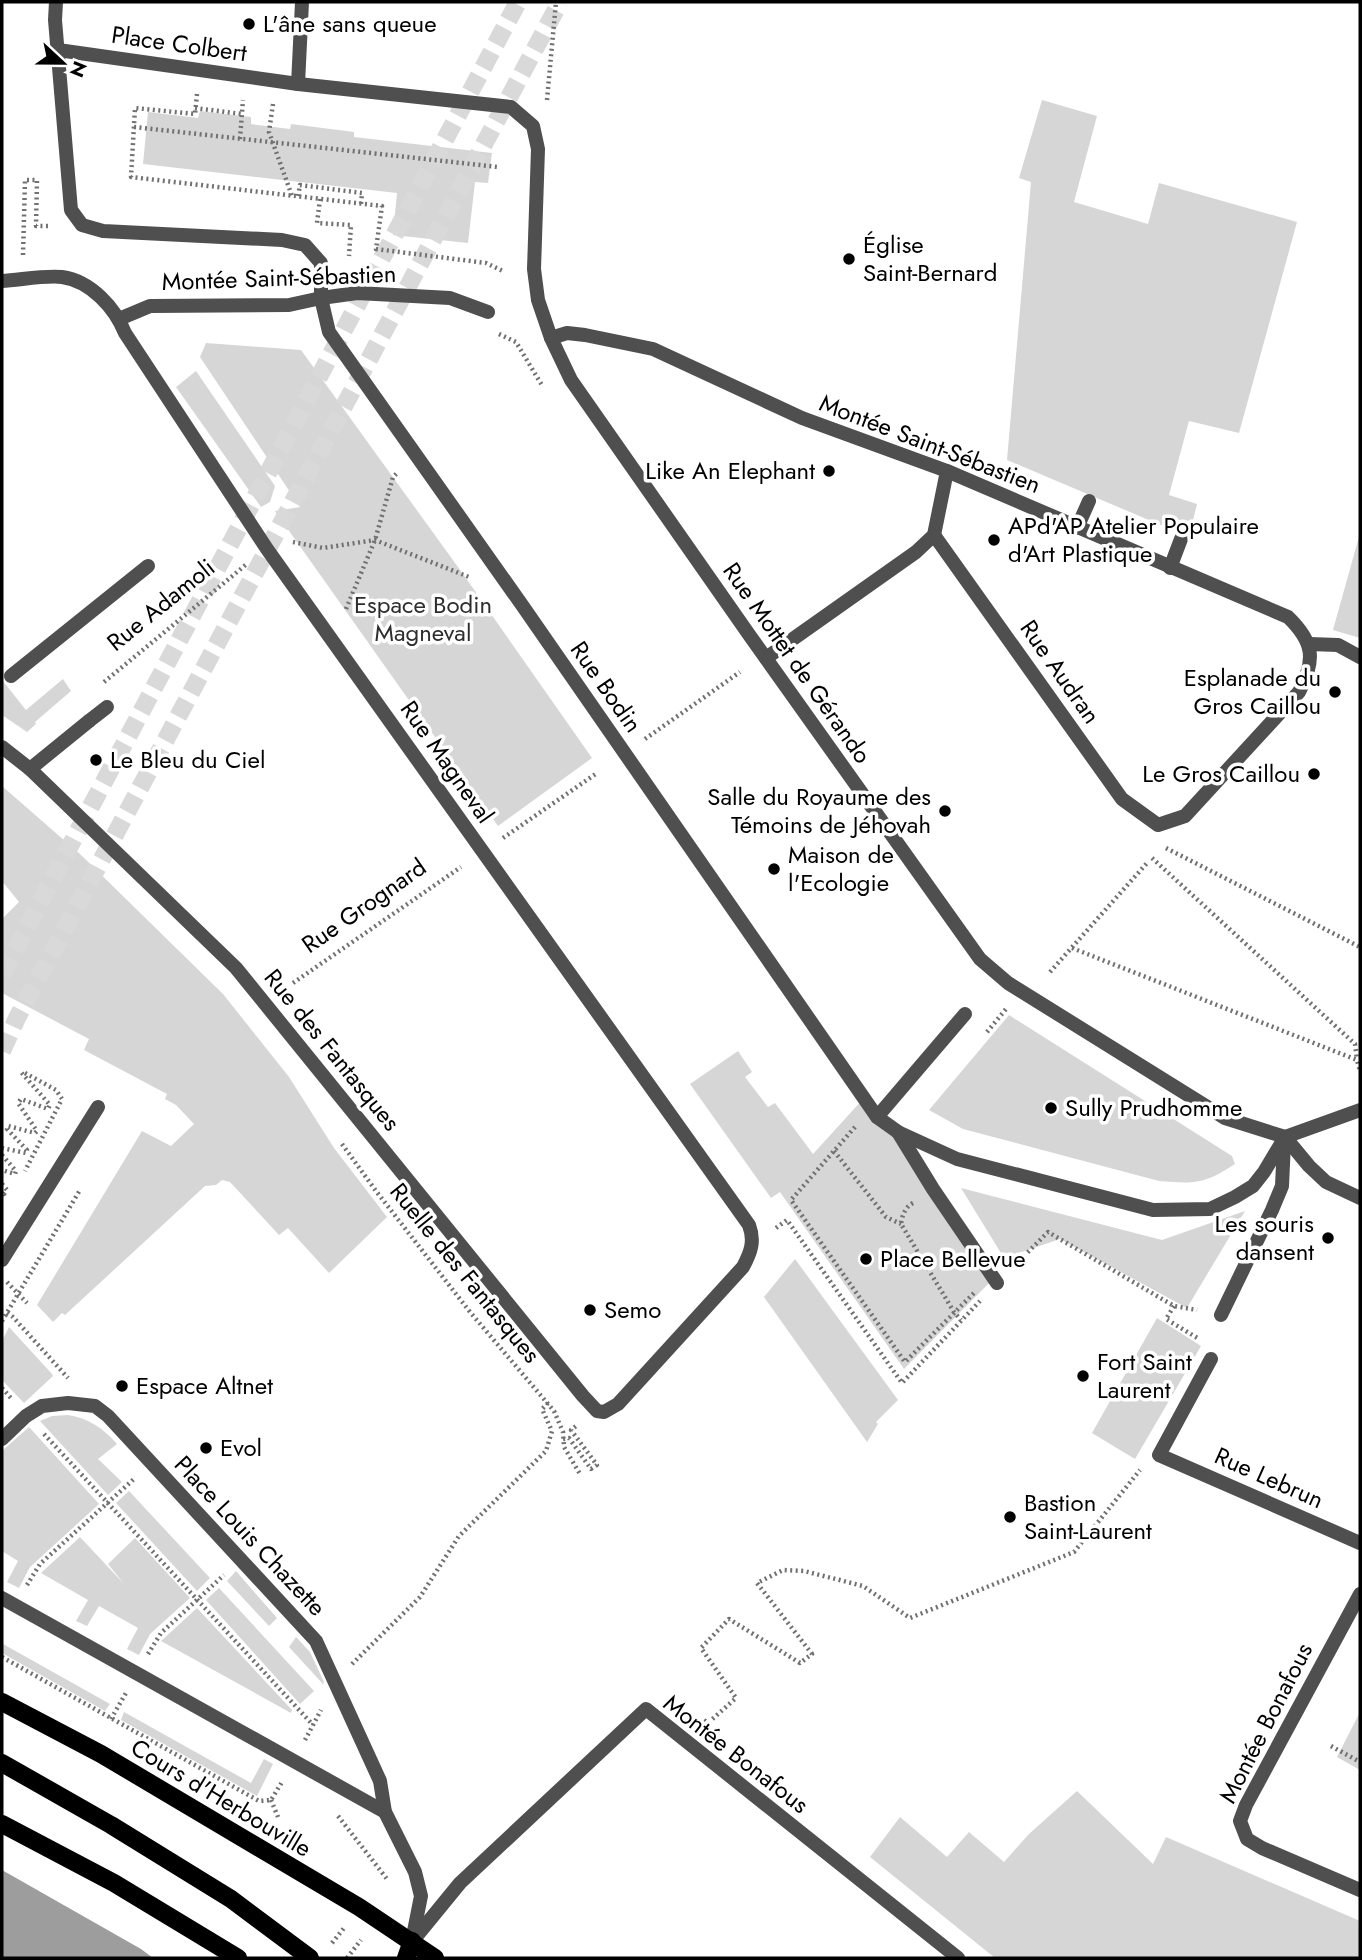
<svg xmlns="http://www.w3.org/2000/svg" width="1362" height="1960" font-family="Jost,sans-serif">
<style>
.green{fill:#d6d6d6}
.water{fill:#9d9d9d}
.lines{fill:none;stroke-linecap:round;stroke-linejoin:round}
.primary-tunnel{stroke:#d9d9d9;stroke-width:18;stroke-dasharray:18 9;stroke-linecap:butt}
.path{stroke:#717171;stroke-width:4.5;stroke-dasharray:2 3.5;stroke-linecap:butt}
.lane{stroke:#4f4f4f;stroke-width:14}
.street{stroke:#4f4f4f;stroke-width:14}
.primary{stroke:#000;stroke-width:18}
.poi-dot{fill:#000;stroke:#fff;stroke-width:2.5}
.labels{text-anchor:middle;stroke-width:7;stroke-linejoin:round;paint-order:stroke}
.poi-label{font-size:24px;fill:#000;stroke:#fff;text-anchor:start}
.street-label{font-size:24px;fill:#000;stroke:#fff}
.park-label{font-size:24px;fill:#2d2d2d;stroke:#fff}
</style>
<rect width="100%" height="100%" fill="#fff"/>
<!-- green -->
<g class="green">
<path d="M1042 100 1097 116 1074 202 1148 224 1159 183 1297 222 1239 433 1189 421 1169 495 1197 504 1189 537 1007 460 1031 182 1019 178Z"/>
<path d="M200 111 251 117V124L290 129 291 124 354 132V137L492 153 488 183 475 182 468 243 393 235 397 193 143 164 148 112 198 118Z"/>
<path d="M206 343 301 350 463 574 592 758 498 826 275 511 300 507 200 357Z"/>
<path d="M196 371 275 486 270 502 261 507 176 387Z"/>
<path d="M1360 533V638L1333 630Z"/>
<path d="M63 679 71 691 35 722 36 724 27 732 2 715V680L26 710Z"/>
<path d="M2 786 81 855 223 994 289 1077 334 1148 387 1217 329 1273 288 1228 279 1235 230 1182 222 1180 216 1185 205 1186 65 1315 62 1313 53 1322 37 1305 142 1131 171 1146 194 1124 176 1105 165 1099 167 1094 84 1050 89 1039 2 993V919L19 902 2 881Z"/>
<path d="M1009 1015 1232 1156 1235 1164C1204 1184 1196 1184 1159 1181L963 1129 929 1110Z"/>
<path d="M738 1051 752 1072 745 1077 768 1107 775 1103 813 1154 864 1098 898 1132 994 1278 904 1369 780 1192 771 1198 690 1084Z"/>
<path d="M961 1188 1162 1240 1245 1211 1187 1308 1060 1239 1004 1258Z"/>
<path d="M795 1259 898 1400 876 1422 878 1424 867 1442 764 1297Z"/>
<path d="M1157 1318 1201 1346 1135 1459 1092 1433Z"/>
<path d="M9 1327 52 1374 53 1376 24 1403 2 1380V1341Z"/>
<path d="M68 1415C88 1418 103 1428 117 1444L98 1459 122 1482 108 1495 40 1421 52 1416Z"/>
<path d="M29 1427 99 1504 30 1567 19 1588 7 1582 18 1561 2 1551V1451Z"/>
<path d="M129 1491 210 1578 197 1591 116 1503Z"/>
<path d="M80 1537 124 1584 108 1564 135 1538 190 1598 150 1634 139 1655 127 1649 138 1628 99 1606 87 1626 76 1621 88 1600 41 1573Z"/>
<path d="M236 1571 277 1618 269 1626 227 1581Z"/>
<path d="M219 1588 314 1691 300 1704 206 1600Z"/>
<path d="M197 1608 292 1710 291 1713 161 1641Z"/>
<path d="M296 1637 310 1652 324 1682 323 1684 289 1647Z"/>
<path d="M3 1644 110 1704 105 1711 2 1653Z"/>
<path d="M124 1712 251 1783 264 1759 273 1764 257 1796 121 1720Z"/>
<path d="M1360 1712V1770L1337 1757Z"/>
<path d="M1077 1791 1153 1864 1166 1837 1360 1921V1958H995L870 1857 900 1817 947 1857 969 1832 1004 1862 1029 1834Z"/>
</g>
<!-- water -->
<path class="water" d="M2 1870 141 1949 153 1958H2Z"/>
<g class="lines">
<!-- primary-tunnel -->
<g class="primary-tunnel">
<path d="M2 974 518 2"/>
<path d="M2 1051 17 1018 560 2"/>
</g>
<!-- path -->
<g class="path">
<path d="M197 94 195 114 135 108 131 177 382 206 376 249 486 263 505 272"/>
<path d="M547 100 556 2"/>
<path d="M273 104 269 132 292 196"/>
<path d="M195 108 242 114"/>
<path d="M134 127 498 167"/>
<path d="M240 139 243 100"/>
<path d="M298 196 300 185 362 193 361 204"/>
<path d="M320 199 317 223 351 225 349 256"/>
<path d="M23 255 25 180H37L36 226H48"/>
<path d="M499 334 516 342 543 387"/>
<path d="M293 542 323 548 375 540 469 577"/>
<path d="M346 609 375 540 393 477 398 472"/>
<path d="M104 682 248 563"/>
<path d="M645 739 740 672"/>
<path d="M503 838 597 773"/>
<path d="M1166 848 1360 947"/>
<path d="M1152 858 1355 1044 1357 1060"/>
<path d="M1072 948 1357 1060 1360 1071"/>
<path d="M1050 972 1147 863"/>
<path d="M293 983 461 867"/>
<path d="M987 1032 1006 1009"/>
<path d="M25 1073 56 1090 62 1099 25 1171"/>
<path d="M855 1127 791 1200 905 1362 975 1292"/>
<path d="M342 1144 376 1191 470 1312 554 1411 563 1432 564 1447 580 1474"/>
<path d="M2 1148 26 1153 27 1150 7 1129 8 1126 35 1133 37 1131 18 1103 21 1099 48 1109 50 1105 20 1071"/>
<path d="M834 1151 886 1217 901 1224"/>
<path d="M2 1155 16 1171 15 1174 2 1170"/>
<path d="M2 1184 7 1190 4 1194 2 1193"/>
<path d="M913 1203C905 1207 902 1216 901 1224L954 1312 961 1320"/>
<path d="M776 1228 787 1220 902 1383 980 1301"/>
<path d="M1016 1264 1048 1232 1174 1306 1197 1310"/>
<path d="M7 1282 27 1303"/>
<path d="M1174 1306 1166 1319 1199 1339"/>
<path d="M7 1313 13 1317 68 1378"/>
<path d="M2 1321 80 1190"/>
<path d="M2 1388 11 1398"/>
<path d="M44 1434 313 1725"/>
<path d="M563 1439 569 1438 591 1469 597 1465 571 1430 576 1426"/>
<path d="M27 1585 40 1564 135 1478"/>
<path d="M148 1654 161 1633 224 1575"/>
<path d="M2 1657 259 1801 271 1800 282 1782"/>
<path d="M352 1664 420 1597 459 1536 546 1451 552 1431 542 1409 548 1403"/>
<path d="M111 1719 126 1693"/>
<path d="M704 1720 708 1723 736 1698 701 1648 729 1619 800 1663 812 1654 757 1583 783 1570 804 1571 863 1586 910 1618 1074 1552 1140 1470"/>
<path d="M305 1740 321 1710"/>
<path d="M1331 1746 1360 1762"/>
<path d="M271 1800 278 1817"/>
<path d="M338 1816 387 1879"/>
<path d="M332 1943 344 1928"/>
<path d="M347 1958 361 1940"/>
</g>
<!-- lane -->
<g class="lane">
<path d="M1077 528 1089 501"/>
<path d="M1170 568 1181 539"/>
<path d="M11 676 148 566"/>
<path d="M89 721 107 707"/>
<path d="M898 1132 933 1189 997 1283"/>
<path d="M2 1260 98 1107"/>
</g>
<!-- street -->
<g class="street">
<path d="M56 2 55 20 71 210 82 225 103 231 282 240 305 245 321 263V298L329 332 522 605 877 1117 898 1132 957 1159 1153 1210 1210 1209 1235 1197 1253 1186 1264 1172 1285 1137"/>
<path d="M58 50 298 84 511 107 533 126 538 149 534 269 538 300 551 338 571 380 750 636 980 959 1008 983 1225 1118 1285 1137"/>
<path d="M298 84 302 2"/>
<path d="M2 281C20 280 45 275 62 277 91 281 115 308 125 333L267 549 749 1225C755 1241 751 1252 743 1267L618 1404 604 1412 597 1411 583 1396 236 968 30 769 2 747"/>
<path d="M119 319 150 306 289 305 321 298 357 293 450 298 488 312"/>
<path d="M551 338 567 333 585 335 653 349 802 418 947 471 1288 617C1314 642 1316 660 1299 692L1185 816 1158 825 1122 799 934 535"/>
<path d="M1309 644 1338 645 1360 657"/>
<path d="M766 658 916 552 934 535 947 471"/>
<path d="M30 769 89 721"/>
<path d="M877 1117 965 1014"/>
<path d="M1285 1137 1309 1166 1326 1182 1360 1198"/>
<path d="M1285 1137 1360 1110"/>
<path d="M1221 1315 1272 1210 1282 1186 1284 1142"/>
<path d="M1211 1359 1159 1455 1360 1543"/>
<path d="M2 1439 26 1416 42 1406 68 1403 95 1406 108 1416 316 1641 380 1781 385 1812 415 1872 421 1896 412 1941"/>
<path d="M1360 1594 1246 1805 1240 1821 1247 1839 1262 1848 1360 1890"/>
<path d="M2 1598 385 1812"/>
<path d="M415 1938 460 1883 646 1709 958 1958"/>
</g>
<!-- primary -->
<g class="primary">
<path d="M2 1702 101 1754 359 1907 435 1958"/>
<path d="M2 1763 111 1825 231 1899 310 1958"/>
<path d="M2 1824 114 1883 238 1958"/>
<path d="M406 1958 412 1941"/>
</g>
</g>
<!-- markers -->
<g class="poi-dot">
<circle cx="249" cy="24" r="7"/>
<circle cx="849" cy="259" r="7"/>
<circle cx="829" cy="471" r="7"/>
<circle cx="994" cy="540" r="7"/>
<circle cx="1335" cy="692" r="7"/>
<circle cx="96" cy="760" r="7"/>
<circle cx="1314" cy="774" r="7"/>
<circle cx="945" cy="811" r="7"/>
<circle cx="774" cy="869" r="7"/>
<circle cx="1051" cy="1108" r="7"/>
<circle cx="1328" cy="1238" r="7"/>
<circle cx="866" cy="1259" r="7"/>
<circle cx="590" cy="1310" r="7"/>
<circle cx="1083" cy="1376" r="7"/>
<circle cx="122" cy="1386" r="7"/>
<circle cx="206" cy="1448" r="7"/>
<circle cx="1010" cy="1517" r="7"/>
</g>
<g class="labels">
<!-- poi labels -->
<g class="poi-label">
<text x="263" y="32">L'âne sans queue</text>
<text x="863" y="253">Église<tspan x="863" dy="28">Saint-Bernard</tspan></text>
<text x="815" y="479" text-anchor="end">Like An Elephant</text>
<text x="1008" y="534">APd'AP Atelier Populaire<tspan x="1008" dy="28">d'Art Plastique</tspan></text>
<text x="1321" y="686" text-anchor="end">Esplanade du<tspan x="1321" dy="28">Gros Caillou</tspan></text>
<text x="110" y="768">Le Bleu du Ciel</text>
<text x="1300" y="782" text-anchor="end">Le Gros Caillou</text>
<text x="931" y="805" text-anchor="end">Salle du Royaume des<tspan x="931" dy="28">Témoins de Jéhovah</tspan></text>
<text x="788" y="863">Maison de<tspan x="788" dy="28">l'Ecologie</tspan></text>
<text x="1065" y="1116">Sully Prudhomme</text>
<text x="1314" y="1232" text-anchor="end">Les souris<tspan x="1314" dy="28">dansent</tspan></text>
<text x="880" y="1267">Place Bellevue</text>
<text x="604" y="1318">Semo</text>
<text x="1097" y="1370">Fort Saint<tspan x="1097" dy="28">Laurent</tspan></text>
<text x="136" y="1394">Espace Altnet</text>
<text x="220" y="1456">Evol</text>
<text x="1024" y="1511">Bastion<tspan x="1024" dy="28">Saint-Laurent</tspan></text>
</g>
<!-- street labels -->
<g class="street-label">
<text transform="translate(179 44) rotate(8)" y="8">Place Colbert</text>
<text transform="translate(279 278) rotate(-2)" y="8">Montée Saint-Sébastien</text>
<text transform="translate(930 444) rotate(21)" y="8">Montée Saint-Sébastien</text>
<text transform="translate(161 605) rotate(-39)" y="8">Rue Adamoli</text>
<text transform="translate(797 663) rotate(55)" y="8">Rue Mottet de Gérando</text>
<text transform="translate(1060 672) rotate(55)" y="8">Rue Audran</text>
<text transform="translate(606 687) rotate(55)" y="8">Rue Bodin</text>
<text transform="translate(447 762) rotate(55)" y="8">Rue Magneval</text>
<text transform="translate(364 906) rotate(-35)" y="8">Rue Grognard</text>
<text transform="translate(332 1050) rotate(51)" y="8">Rue des Fantasques</text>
<text transform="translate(465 1273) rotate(51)" y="8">Ruelle des Fantasques</text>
<text transform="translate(1269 1478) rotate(24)" y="8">Rue Lebrun</text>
<text transform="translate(250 1536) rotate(47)" y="8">Place Louis Chazette</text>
<text transform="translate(1266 1723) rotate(-63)" y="8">Montée Bonafous</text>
<text transform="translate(736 1754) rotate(38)" y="8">Montée Bonafous</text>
<text transform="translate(221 1798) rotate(31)" y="8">Cours d'Herbouville</text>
</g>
<!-- park labels -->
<g class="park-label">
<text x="423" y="613">Espace Bodin<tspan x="423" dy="28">Magneval</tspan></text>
</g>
</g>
<!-- border -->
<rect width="1362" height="1960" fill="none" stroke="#000000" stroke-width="7"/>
<!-- north arrow -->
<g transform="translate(63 63) rotate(112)" stroke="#ffffff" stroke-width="5" paint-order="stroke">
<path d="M0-5L12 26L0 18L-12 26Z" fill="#000000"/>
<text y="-10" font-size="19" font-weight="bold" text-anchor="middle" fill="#000000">N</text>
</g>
</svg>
